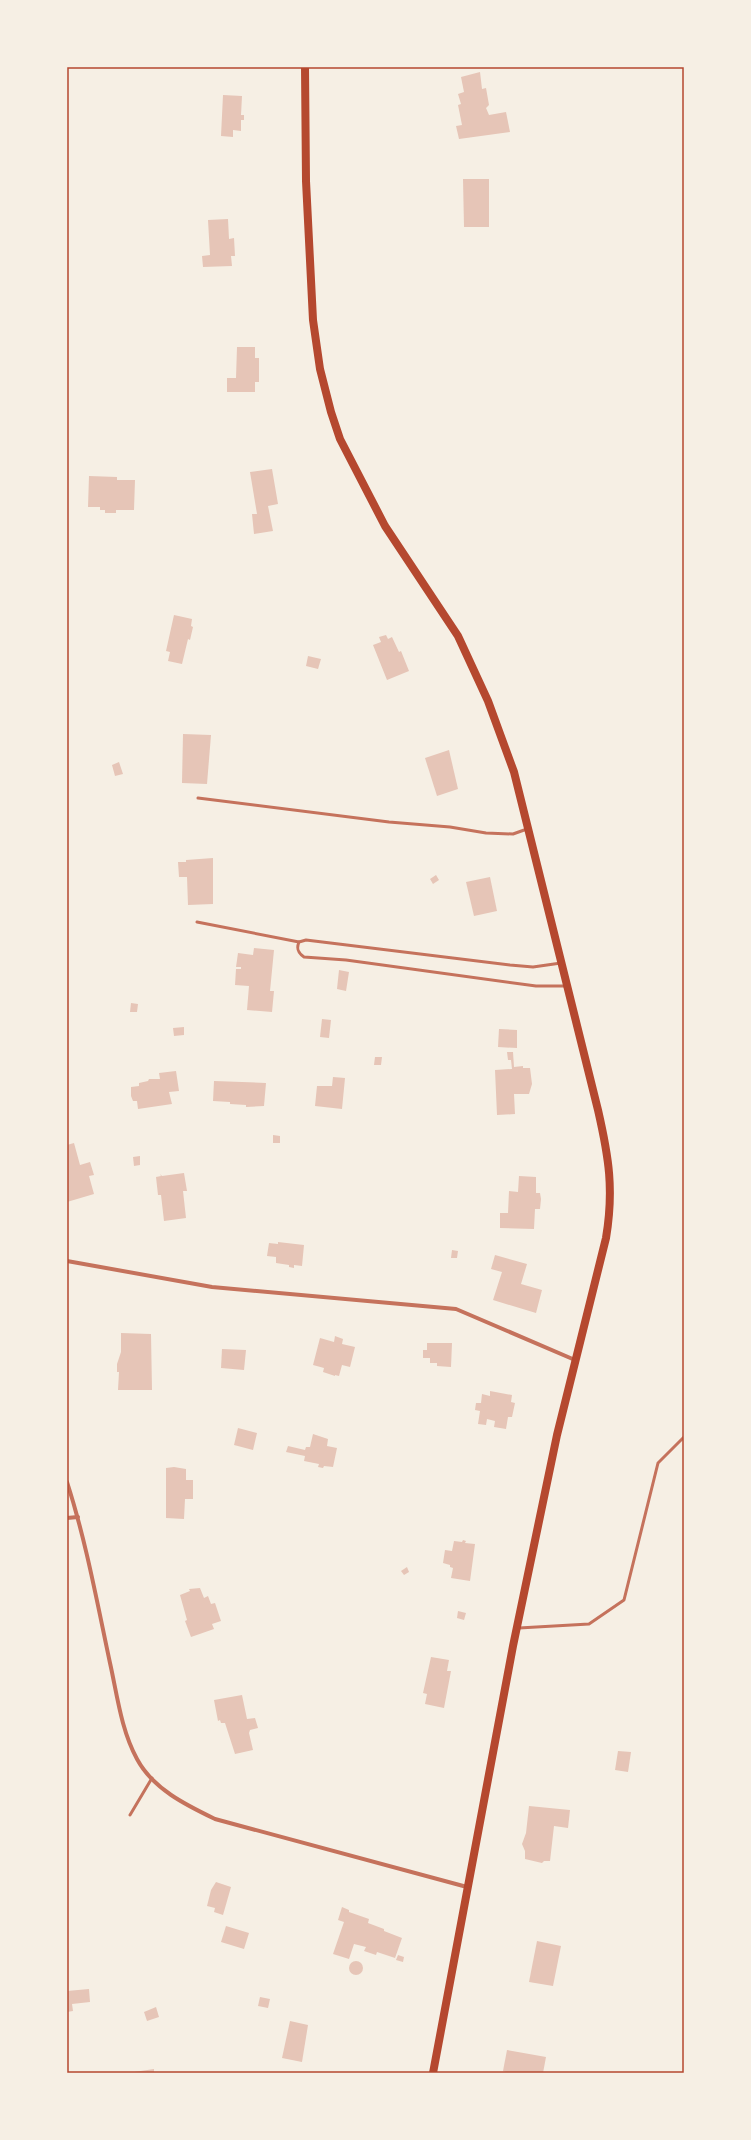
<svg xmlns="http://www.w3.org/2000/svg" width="751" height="2140" font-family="Arial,sans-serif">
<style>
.building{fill:#e6c5b7}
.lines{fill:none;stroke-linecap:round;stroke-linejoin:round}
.service{stroke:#c5725c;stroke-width:3}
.minor{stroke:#c5725c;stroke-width:4}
.secondary{stroke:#b5482f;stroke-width:8}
.neatline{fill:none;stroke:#b5482f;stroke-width:1.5}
</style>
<rect width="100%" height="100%" fill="#f6efe4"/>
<!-- building -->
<g class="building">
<path d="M480 72 482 89 486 88 489 105 486 108 489 115 506 112 510 132 459 139 456 126 462 125 458 105 461 104 458 94 464 92 461 77Z"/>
<path d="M223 95 242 96 241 115H244V120H241V131L233 130V137L221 136Z"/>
<path d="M463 179H489V227H464Z"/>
<path d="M228 219 229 239 234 238 235 256H231L232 266 203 267 202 256 210 255 208 220Z"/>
<path d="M237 347H255V358H259V382H255V392H227V378H236Z"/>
<path d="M272 469 278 504 268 506 273 531 254 534 252 514H257L250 472Z"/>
<path d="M89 476 117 477V480H135L134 510H116V513H105V510H100V507H88Z"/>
<path d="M174 615 192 619 191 626 193 627 190 640 188 639 182 664 168 661 170 652 166 651Z"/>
<path d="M386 635 388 639 392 637 399 652 401 651 409 671 387 680 373 645 381 642 379 637Z"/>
<path d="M308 656 321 659 318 669 306 666Z"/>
<path d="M183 734 211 735 207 784 182 783Z"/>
<path d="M449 750 458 789 437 796 425 758Z"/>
<path d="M119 762 123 774 115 776 112 765Z"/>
<path d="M213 858V904L188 905 187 877H179L178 862H186V860Z"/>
<path d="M436 875 439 880 433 884 430 879Z"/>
<path d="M490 877 497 911 474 916 466 882Z"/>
<path d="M254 948 274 950 270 991H274L272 1012 247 1010 249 986 235 985 236 969H241V967H236L238 953 253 955Z"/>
<path d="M339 970 349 972 346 991 337 989Z"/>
<path d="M131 1003 138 1004 137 1012H130Z"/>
<path d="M322 1019 331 1020 329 1038 320 1037Z"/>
<path d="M184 1027V1035L174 1036 173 1028Z"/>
<path d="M499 1029 517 1030V1048L498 1047Z"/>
<path d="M507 1052H513L514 1067 523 1066V1068H530L532 1084 529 1094H514L515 1114 497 1115 495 1070 512 1069 511 1060H508Z"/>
<path d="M375 1057H382L381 1065H374Z"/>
<path d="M176 1071 179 1091 169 1092 172 1104 138 1109 137 1101H133L131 1096V1087L139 1086V1083L148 1081 149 1079H160L159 1073Z"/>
<path d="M333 1077 345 1078 342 1109 315 1106 317 1086H332Z"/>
<path d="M214 1081 266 1083 264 1106 246 1107V1105L230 1104V1102L213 1101Z"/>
<path d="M273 1135 280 1136V1143H273Z"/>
<path d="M74 1143 80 1165 90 1162 94 1175 89 1176 94 1194 67 1202V1145Z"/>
<path d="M140 1156V1165L134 1166 133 1157Z"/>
<path d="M184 1173 187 1191H183L186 1218 164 1221 161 1195H158L156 1177 161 1176 160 1174 162 1176Z"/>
<path d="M519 1176 536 1177V1193H540L541 1199 540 1209H535L534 1229 500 1228V1213H508L509 1191 518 1192Z"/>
<path d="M278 1242 304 1245 302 1266 294 1265V1268L289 1267V1265L276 1263V1257L267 1256 269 1243 278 1244Z"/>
<path d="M452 1250 458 1251 457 1258H451Z"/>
<path d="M495 1255 527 1264 521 1284 542 1290 536 1313 493 1300 502 1272 491 1269Z"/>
<path d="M121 1333 151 1334 152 1390H118L119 1372H117V1364L121 1352Z"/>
<path d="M335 1336 343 1339 342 1344 355 1347 350 1367 342 1365 339 1376 335 1375V1376L323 1372 324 1368 313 1365 320 1338 334 1342Z"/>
<path d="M427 1343H452L451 1367 437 1366V1363H430V1358H423V1350H427Z"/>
<path d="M222 1349 246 1350 244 1370 221 1368Z"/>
<path d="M490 1391 512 1395 511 1402 515 1403 512 1417H508L506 1429 494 1427 495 1421 487 1419 486 1425 478 1424 480 1411 475 1410 476 1403H481L482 1394 490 1396Z"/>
<path d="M238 1428 257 1433 253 1450 234 1445Z"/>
<path d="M313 1434 328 1439 327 1446 337 1448 333 1467 324 1466 323 1468 318 1467 319 1464 304 1461 305 1456 286 1452 288 1446 305 1450 306 1447H310Z"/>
<path d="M174 1467 186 1469V1480H193V1499H185L184 1519 166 1518V1468Z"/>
<path d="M463 1540 466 1541 465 1543 475 1544 470 1581 451 1578 453 1568 450 1567V1565L443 1563 445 1550 452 1551 454 1541 462 1542Z"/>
<path d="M407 1567 409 1572 404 1575 401 1571Z"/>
<path d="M200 1588 204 1598 208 1596 211 1604 215 1603 221 1621 212 1624 214 1629 191 1637 185 1621 187 1620 180 1595 190 1591 189 1589Z"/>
<path d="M458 1611 466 1613 464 1620 457 1618Z"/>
<path d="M431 1657 449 1660 447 1671H451L444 1708 425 1704 427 1694 423 1693Z"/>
<path d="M242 1695 247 1719 255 1718 258 1728 250 1730 249 1733 253 1750 235 1754 225 1723H221L220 1720 218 1721 214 1700Z"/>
<path d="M618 1751 631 1752 628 1772 615 1770Z"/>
<path d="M529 1806 570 1810 568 1828 554 1826 550 1861H544L542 1863 525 1859V1851L522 1844 526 1833Z"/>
<path d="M216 1882 231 1887 223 1915 214 1912 215 1908 207 1906 211 1890Z"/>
<path d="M342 1907 349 1910V1912L369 1919 368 1923 384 1929V1931L402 1938 395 1958 377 1952 376 1955 364 1951 366 1947 354 1944 349 1959 333 1954 344 1922 338 1920Z"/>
<path d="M226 1926 249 1933 244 1949 221 1942Z"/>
<path d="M537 1941 561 1946 553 1986 529 1982Z"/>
<path d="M398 1955 404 1957 403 1962 396 1960Z"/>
<circle cx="356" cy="1968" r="7"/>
<path d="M89 1989 90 2002 72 2004 73 2011 67 2012V1991Z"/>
<path d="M260 1997 270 1999 268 2008 258 2006Z"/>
<path d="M156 2007 159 2017 147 2021 144 2012Z"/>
<path d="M290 2021 308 2025 302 2062 282 2058Z"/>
<path d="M507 2050 546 2057 543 2073H509L503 2071Z"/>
<path d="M154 2069V2073H134V2072Z"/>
</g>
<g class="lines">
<!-- service -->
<g class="service">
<path d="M198 798 389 822 450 827 486 833 513 834 527 829"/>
<path d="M197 922 299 942"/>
<path d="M561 963 533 967 510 965 306 940 299 942C296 949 298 953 304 957L346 960 536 986H566"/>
<path d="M519 1628 589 1624 624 1600 658 1463 684 1437"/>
<path d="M130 1815 152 1778"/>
</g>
<!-- minor -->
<g class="minor">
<path d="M67 1261 212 1287 456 1309 575 1360"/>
<path d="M67 1482C86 1541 97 1602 110 1663 117 1694 121 1730 137 1759 153 1789 186 1805 215 1819L467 1887"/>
<path d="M67 1518 78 1517"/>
</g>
<!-- secondary -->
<path class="secondary" d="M305 67 306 181 313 320 320 369 331 412 340 439 385 526 458 636 488 701 514 772 598 1110C609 1158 614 1190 606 1238L557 1435 513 1646 433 2073"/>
</g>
<!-- border -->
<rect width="751" height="2140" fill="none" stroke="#f6efe4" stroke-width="136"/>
<rect x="68" y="68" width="615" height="2004" class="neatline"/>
</svg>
